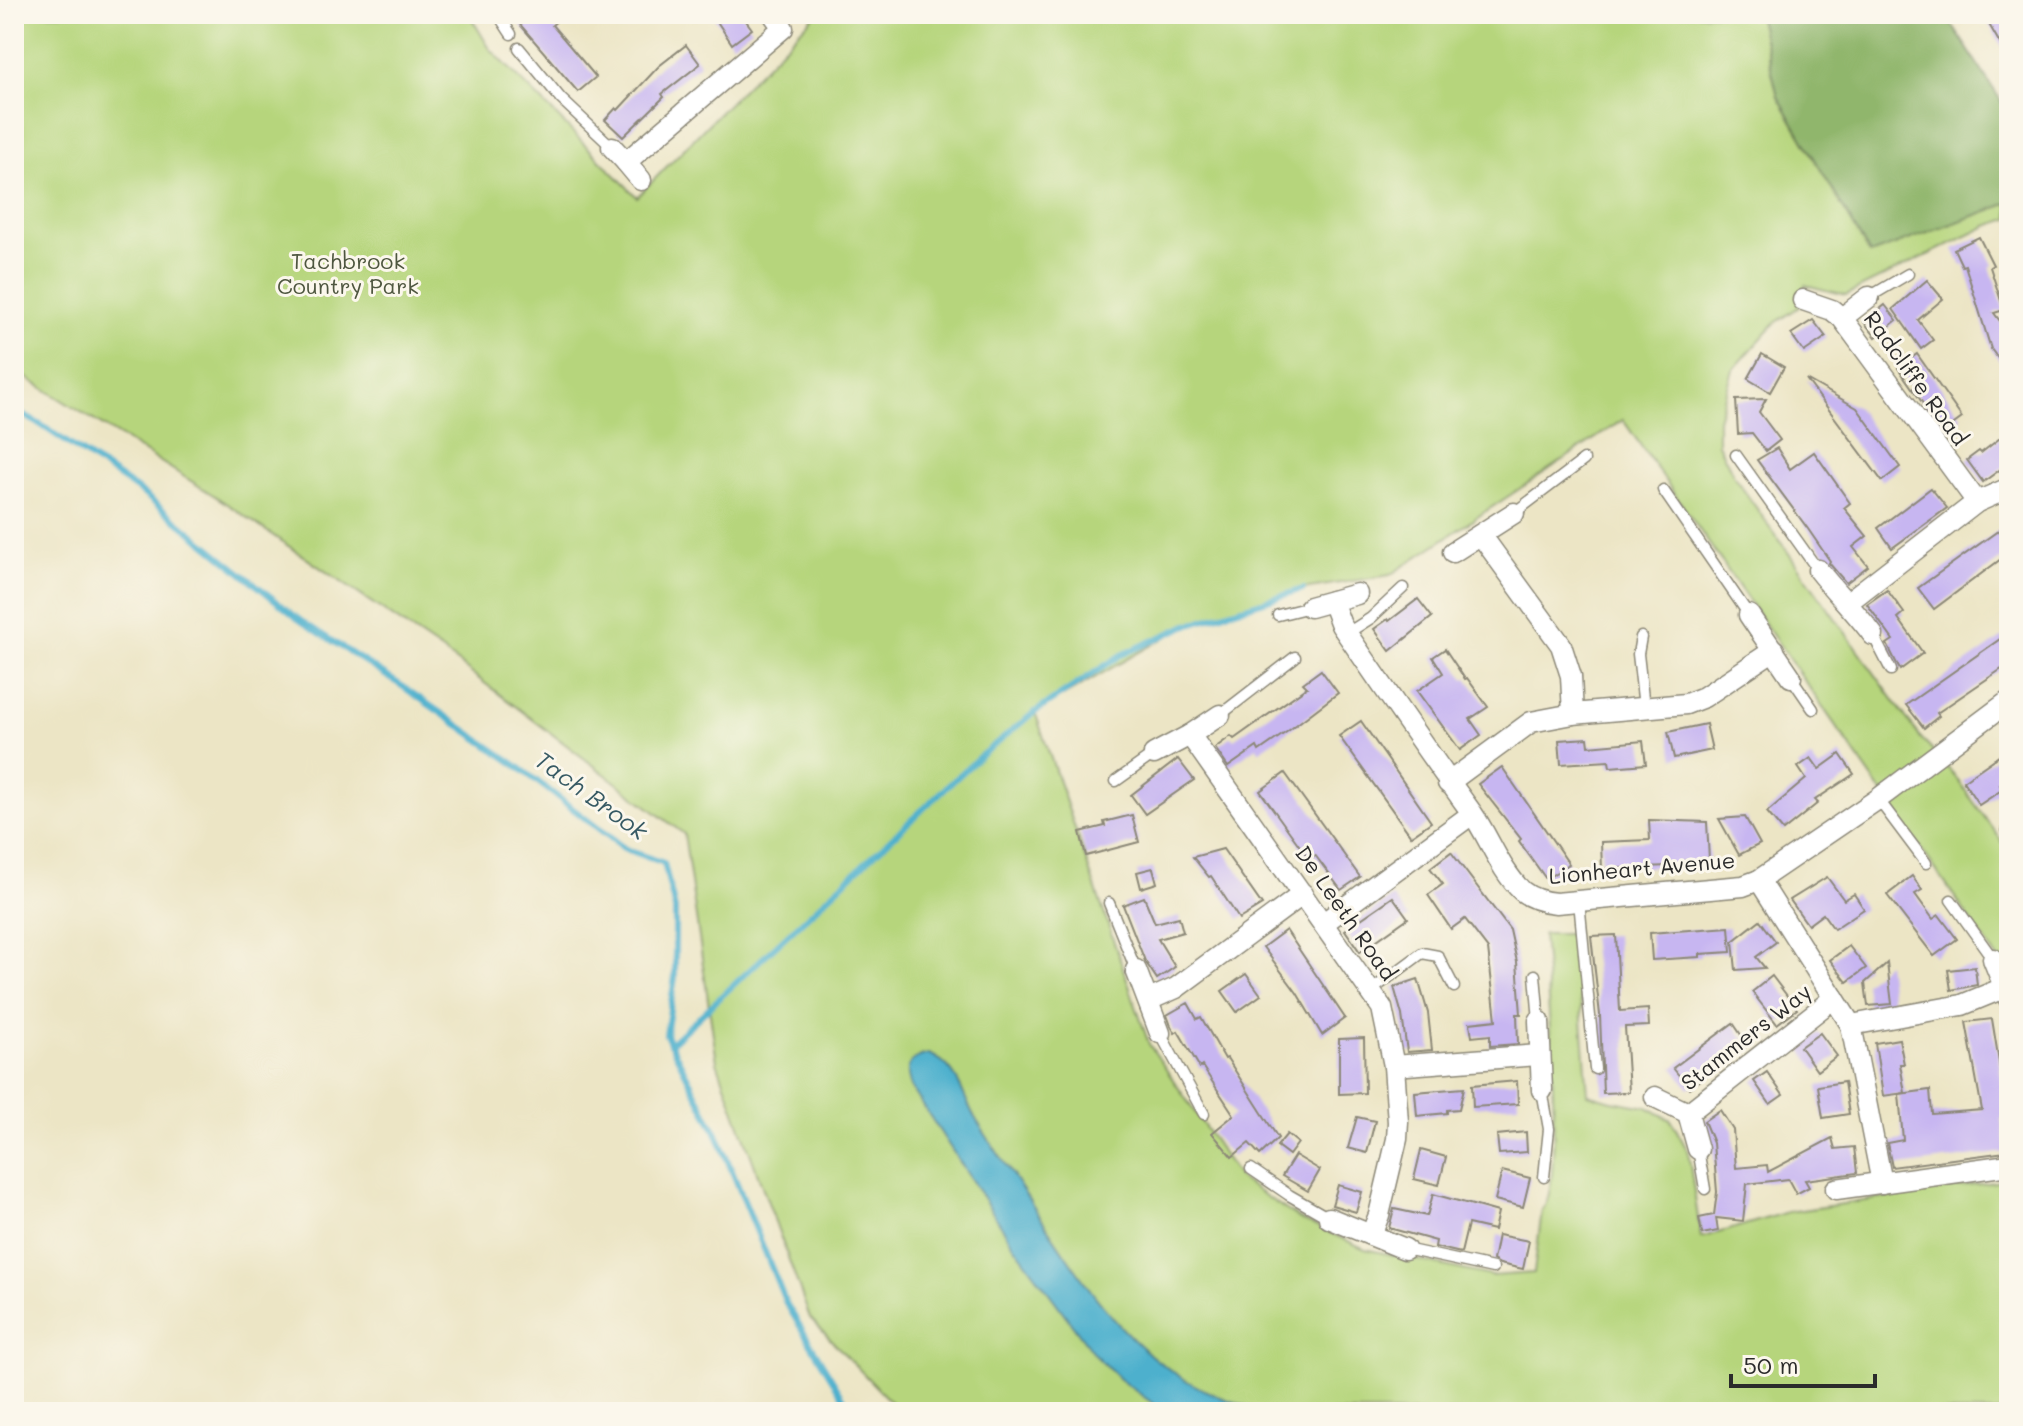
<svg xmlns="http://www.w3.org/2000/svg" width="2023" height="1426" font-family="Mali,sans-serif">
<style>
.green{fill:#b6d57c;stroke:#708054;stroke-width:2}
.forest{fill:#90b66c;stroke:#5e704c;stroke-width:2}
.water{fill:#4eb0cd;stroke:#3c6e7c;stroke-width:2}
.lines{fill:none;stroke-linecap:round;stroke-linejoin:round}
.stream{stroke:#4eb0cd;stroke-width:6}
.building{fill:#c7b6f1}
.lane-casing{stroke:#8c8878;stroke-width:13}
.street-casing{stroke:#8c8878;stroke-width:23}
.lane{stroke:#fff;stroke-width:10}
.street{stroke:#fff;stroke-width:20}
.labels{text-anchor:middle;stroke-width:6;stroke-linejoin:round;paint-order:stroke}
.park-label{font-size:22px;fill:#4e563f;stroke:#fbf7ec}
.street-label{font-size:22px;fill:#2b2b2b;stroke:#fbf7ec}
.water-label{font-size:24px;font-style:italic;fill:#375a64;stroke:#fbf7ec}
</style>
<rect width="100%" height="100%" fill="#fbf7ec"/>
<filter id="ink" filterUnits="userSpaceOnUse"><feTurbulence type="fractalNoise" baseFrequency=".0125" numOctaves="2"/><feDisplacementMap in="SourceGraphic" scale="16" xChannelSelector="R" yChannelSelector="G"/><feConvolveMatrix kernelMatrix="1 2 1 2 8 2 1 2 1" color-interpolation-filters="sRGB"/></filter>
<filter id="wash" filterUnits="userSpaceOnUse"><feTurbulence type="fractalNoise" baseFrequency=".006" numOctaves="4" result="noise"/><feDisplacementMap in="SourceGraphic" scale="32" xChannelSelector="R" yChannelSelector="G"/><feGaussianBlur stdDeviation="1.8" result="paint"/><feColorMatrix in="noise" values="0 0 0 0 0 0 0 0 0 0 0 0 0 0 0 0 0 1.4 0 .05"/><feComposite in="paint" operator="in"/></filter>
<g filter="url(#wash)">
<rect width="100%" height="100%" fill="#ece5c5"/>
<!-- green -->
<path class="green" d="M14 14H469L490 49 637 197 816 14H1758L1778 96 1870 254 2009 203V219L1987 226 1846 295 1805 285 1799 307 1774 324 1733 370 1718 419V444L1735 478 1920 737 1954 775 2009 851V975L1623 420 1390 575 1303 589 1185 626 1035 712 1149 1044 1240 1179 1300 1219 1365 1249 1491 1276 1534 1273 1542 1210C1566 1186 1546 978 1543 934H1575L1588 1094 1612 1101 1647 1107 1671 1120 1688 1151 1701 1238 1788 1212 2009 1180V1412H900L810 1318 717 1062 684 834 441 650 218 498 14 370Z"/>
<!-- forest -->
<path class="forest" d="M1758 14H1945L2009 113V203L1870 254 1778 96Z"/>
<!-- water -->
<path class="water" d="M929 1054C960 1066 961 1096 977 1121 998 1154 1020 1186 1041 1218 1080 1277 1119 1339 1181 1377 1207 1394 1236 1403 1265 1412H1165L1119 1379 1094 1354 1013 1244 911 1087C904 1067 908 1058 929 1054Z"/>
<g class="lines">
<!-- stream -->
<g class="stream">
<path d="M14 410 41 425 141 492 301 621 402 686 516 765 625 849 664 863 675 909V977L666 1035 716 1132 786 1303 852 1412"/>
<path d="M670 1044 979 757 1035 712 1121 655 1190 624 1303 589"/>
</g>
</g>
<g id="blocks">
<!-- building -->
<g class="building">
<path d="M511 14H565L552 25 596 77 578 92Z"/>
<path d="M712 14H741L752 29 732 44Z"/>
<path d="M1983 14H2009V59Z"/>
<path d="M686 45 700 64 662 94 664 97 623 137 605 120 616 108 618 110 659 66Z"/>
<path d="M1979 237 1993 265 1990 267 2004 310 1994 313 2009 333V373L1991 349 1965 265 1962 266 1954 249Z"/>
<path d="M1927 280 1943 299 1918 320 1933 340 1921 349 1893 309Z"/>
<path d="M1885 305 1897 320 1876 337 1864 322Z"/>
<path d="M1813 320 1826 337 1804 352 1791 334Z"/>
<path d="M1762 354 1784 367 1770 392 1748 379Z"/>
<path d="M1917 354 1962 418 1943 432 1898 368Z"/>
<path d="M1806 379 1857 408 1900 467 1882 481Z"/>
<path d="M1766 399 1759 412 1780 440 1766 451 1752 433 1738 434 1736 400Z"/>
<path d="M2009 431V463L1983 482 1967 460 1979 451 1981 453Z"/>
<path d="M1777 448 1790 469 1814 452 1850 503 1844 508 1867 536 1853 547 1868 566 1846 583 1829 563 1830 561 1808 529 1757 460Z"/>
<path d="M1931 488 1947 508 1892 548 1878 528Z"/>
<path d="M2009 523V553L1934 609 1918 588Z"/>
<path d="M1887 590 1904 613 1898 618 1923 653 1900 670 1887 644 1893 640 1867 604Z"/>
<path d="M1418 599 1432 617 1390 651 1374 629 1388 619 1389 621Z"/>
<path d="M2003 637 2009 646V664L1937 713 1939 716 1924 728 1906 705Z"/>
<path d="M1445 649 1465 679 1467 678 1488 707 1470 719 1481 735 1460 750 1417 691 1443 673 1433 657Z"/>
<path d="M1321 670 1338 693 1288 731 1259 751 1257 747 1228 767 1215 748 1231 736 1234 739 1307 687 1303 683Z"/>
<path d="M1361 721 1431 822 1411 836 1339 736Z"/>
<path d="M1706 724 1712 750 1674 758 1668 732Z"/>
<path d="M1588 738 1589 746 1643 741 1646 764 1610 767 1609 761 1561 764 1559 740Z"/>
<path d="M2009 749V778L2000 785 2003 789 1979 805 1963 781Z"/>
<path d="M1840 754 1854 774 1815 800 1818 803 1783 831 1767 812 1806 779 1798 767 1811 758 1819 769Z"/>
<path d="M1178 759 1194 780 1145 814 1131 795Z"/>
<path d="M1502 767 1569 864 1546 879 1519 841 1521 839 1478 784Z"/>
<path d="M1285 773 1360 877 1341 890 1315 855 1309 859 1260 791Z"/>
<path d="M1132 815 1139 842 1086 856 1080 832 1105 826 1104 822Z"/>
<path d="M1745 817 1760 844 1739 855 1719 819Z"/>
<path d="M1649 820 1707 822 1709 860 1681 861V864L1668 866 1602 869 1601 842 1650 840Z"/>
<path d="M1223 849 1262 905 1239 919 1211 876 1209 877 1193 857Z"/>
<path d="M1451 852 1510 930 1517 962 1521 1014H1517L1518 1044 1490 1046V1035L1472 1037 1470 1023 1496 1020 1488 949 1465 919 1451 929 1428 895 1443 884 1430 868Z"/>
<path d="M1153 868 1157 883 1141 888 1137 872Z"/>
<path d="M1912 876 1922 890 1915 894 1933 919 1939 915 1957 939 1934 956 1887 895Z"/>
<path d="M1827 877 1844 900 1854 894 1864 909 1834 929 1823 914 1808 925 1790 900Z"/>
<path d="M1144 897 1155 923 1179 917 1183 932 1158 939 1175 967 1157 979 1145 961 1123 905Z"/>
<path d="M1393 897 1408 918 1360 952 1345 930Z"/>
<path d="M1760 920 1776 942 1756 957 1765 968 1736 970 1733 941Z"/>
<path d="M1729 927 1731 952 1700 954V957L1652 960 1650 933Z"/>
<path d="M1286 930 1345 1018 1322 1035 1297 993 1263 947Z"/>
<path d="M1616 935 1620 1011 1648 1009 1649 1026 1625 1027 1629 1092 1603 1093 1600 1015 1591 936Z"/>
<path d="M1849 946 1866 968 1847 982 1830 960Z"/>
<path d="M1887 963 1892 1004 1868 1006 1865 983Z"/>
<path d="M1975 967 1977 985 1951 990 1948 970Z"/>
<path d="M1246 974 1261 995 1237 1012 1222 991Z"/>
<path d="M1772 976 1797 1009 1777 1024 1752 992Z"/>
<path d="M1418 979 1428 1013 1432 1050 1407 1052 1402 1015 1394 987Z"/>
<path d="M1188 1003 1197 1019 1201 1017 1225 1059 1227 1058 1278 1138 1260 1155 1249 1143 1232 1157 1212 1133 1234 1115 1202 1066 1200 1068 1178 1031 1175 1033 1171 1026 1167 1015Z"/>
<path d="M1992 1019 2005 1099H2008L2009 1117 2001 1118 2006 1152 1892 1167 1887 1143 1903 1140 1899 1094 1930 1090 1932 1114 1982 1110 1966 1022Z"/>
<path d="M1733 1023 1748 1045 1689 1088 1673 1068Z"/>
<path d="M1820 1033 1837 1056 1817 1071 1800 1047Z"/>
<path d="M1364 1038 1365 1093 1339 1094V1039Z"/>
<path d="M1899 1039 1904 1064H1900L1905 1093 1883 1096 1875 1043Z"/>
<path d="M1767 1072 1783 1095 1770 1104 1754 1081Z"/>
<path d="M1517 1081 1518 1104 1473 1107 1472 1085Z"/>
<path d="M1844 1082 1849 1114 1823 1118 1818 1086Z"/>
<path d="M1464 1088 1459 1109 1447 1110V1113L1417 1116 1415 1092Z"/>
<path d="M1720 1110 1733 1130 1736 1168 1767 1165 1768 1172 1832 1138 1835 1149 1854 1147 1857 1173 1805 1180 1809 1187 1796 1194 1788 1179 1747 1184 1743 1221 1716 1218 1718 1231 1702 1234 1699 1218 1714 1215 1717 1192 1713 1143 1704 1121Z"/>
<path d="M1357 1117 1375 1121 1367 1153 1348 1148Z"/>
<path d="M1526 1132 1527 1152 1499 1154 1497 1135Z"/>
<path d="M1287 1134 1298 1143 1289 1155 1277 1146Z"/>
<path d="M1421 1150 1446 1157 1439 1185 1414 1179Z"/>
<path d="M1295 1155 1320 1170 1308 1191 1282 1176Z"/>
<path d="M1502 1171 1530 1178 1523 1207 1495 1200Z"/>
<path d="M1338 1185 1362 1192 1356 1212 1332 1205Z"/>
<path d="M1433 1194 1498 1212 1494 1230 1468 1224 1461 1253 1435 1247 1436 1241 1389 1228 1394 1209 1427 1216Z"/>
<path d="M1498 1235 1529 1241 1523 1269 1500 1264 1493 1260Z"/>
</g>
</g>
</g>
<g filter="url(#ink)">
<use href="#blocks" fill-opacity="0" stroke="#8c8878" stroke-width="2"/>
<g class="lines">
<!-- lane casing -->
<g class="lane-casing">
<g id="lane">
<path d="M498 14 511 34"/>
<path d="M519 48 561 99 612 147"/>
<path d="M1869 297 1908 274"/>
<path d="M1736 455 1818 570"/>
<path d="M1663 490 1749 615"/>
<path d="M1514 513 1584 460"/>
<path d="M1278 615 1310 607"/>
<path d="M1346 634 1371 618 1403 588"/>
<path d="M1873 635 1891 670"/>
<path d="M1641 637 1638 654 1644 707"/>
<path d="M1791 677 1813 709"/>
<path d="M1220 715 1295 657"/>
<path d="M1116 781 1154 754"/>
<path d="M1878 799 1926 863"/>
<path d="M2007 829 2009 832"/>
<path d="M1951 900 1993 959"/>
<path d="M1579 901 1595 1069"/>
<path d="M1109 903 1136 970"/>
<path d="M1535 975 1539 1021"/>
<path d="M1372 990 1422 953 1438 956 1454 987"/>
<path d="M1160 1033 1204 1114"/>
<path d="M1542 1090 1549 1129 1544 1177"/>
<path d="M1698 1149 1705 1189"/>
<path d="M1251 1169 1289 1195 1329 1218"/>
<path d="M1405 1249 1493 1268"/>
</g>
</g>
<!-- street casing -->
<g class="street-casing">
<g id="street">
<path d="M612 147 626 162"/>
<path d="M641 180 626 162 783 28 773 14"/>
<path d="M1803 300 1832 310 1842 318 1977 502"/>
<path d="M1842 318 1869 297"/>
<path d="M1481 535 1561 645 1571 676 1573 714"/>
<path d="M1453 552 1514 513"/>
<path d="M1818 570C1836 593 1856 612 1873 635"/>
<path d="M1332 601 1341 625C1384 688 1427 751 1472 813 1489 837 1500 870 1522 891 1532 899 1544 902 1556 903L1743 886 1759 880 1878 799 2009 701"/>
<path d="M1848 602 1977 502 2009 488"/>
<path d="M1310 607 1357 594"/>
<path d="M1749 615 1791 677"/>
<path d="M1190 735 1382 1008 1394 1066 1398 1122 1397 1139 1379 1215 1371 1235"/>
<path d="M1154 754 1190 735 1220 715"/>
<path d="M1448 783 1531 722 1573 714 1686 704 1704 697 1774 650"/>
<path d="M1759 880 1851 1025 1882 1183"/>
<path d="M1325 922 1472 814"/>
<path d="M1993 959 2009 999"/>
<path d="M1136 970 1160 1033"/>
<path d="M1149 1000 1176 988 1303 894"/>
<path d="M1539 1021 1542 1090"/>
<path d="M1851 1025 1962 1005 2006 987"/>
<path d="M1394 1066 1539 1055"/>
<path d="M1655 1097 1688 1113 1698 1149"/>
<path d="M1688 1113 1834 998"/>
<path d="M1836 1189 2009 1165"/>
<path d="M1329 1218 1405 1249"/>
</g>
</g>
<!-- lane -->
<use href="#lane" class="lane"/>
<!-- street -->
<use href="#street" class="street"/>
</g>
</g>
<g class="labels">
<!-- park labels -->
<g class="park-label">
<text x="348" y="269">Tachbrook<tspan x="348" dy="25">Country Park</tspan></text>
</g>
<!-- street labels -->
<g class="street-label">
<text transform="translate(1916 378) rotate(54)" y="8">Radcliffe Road</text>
<text transform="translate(1642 868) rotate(-5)" y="8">Lionheart Avenue</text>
<text transform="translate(1346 913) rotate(55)" y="8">De Leeth Road</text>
<text transform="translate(1746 1037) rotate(-38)" y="8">Stammers Way</text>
</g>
<!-- water labels -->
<g class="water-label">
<text transform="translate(591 796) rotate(36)" y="8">Tach Brook</text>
</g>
</g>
<!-- margin -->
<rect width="2023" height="1426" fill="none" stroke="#fbf7ec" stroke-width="48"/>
<!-- scale -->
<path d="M1731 1374v12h144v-12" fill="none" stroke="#2b2b2b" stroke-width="4"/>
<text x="1743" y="1374" font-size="24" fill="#2b2b2b" stroke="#fbf7ec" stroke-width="6" paint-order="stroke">50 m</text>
</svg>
